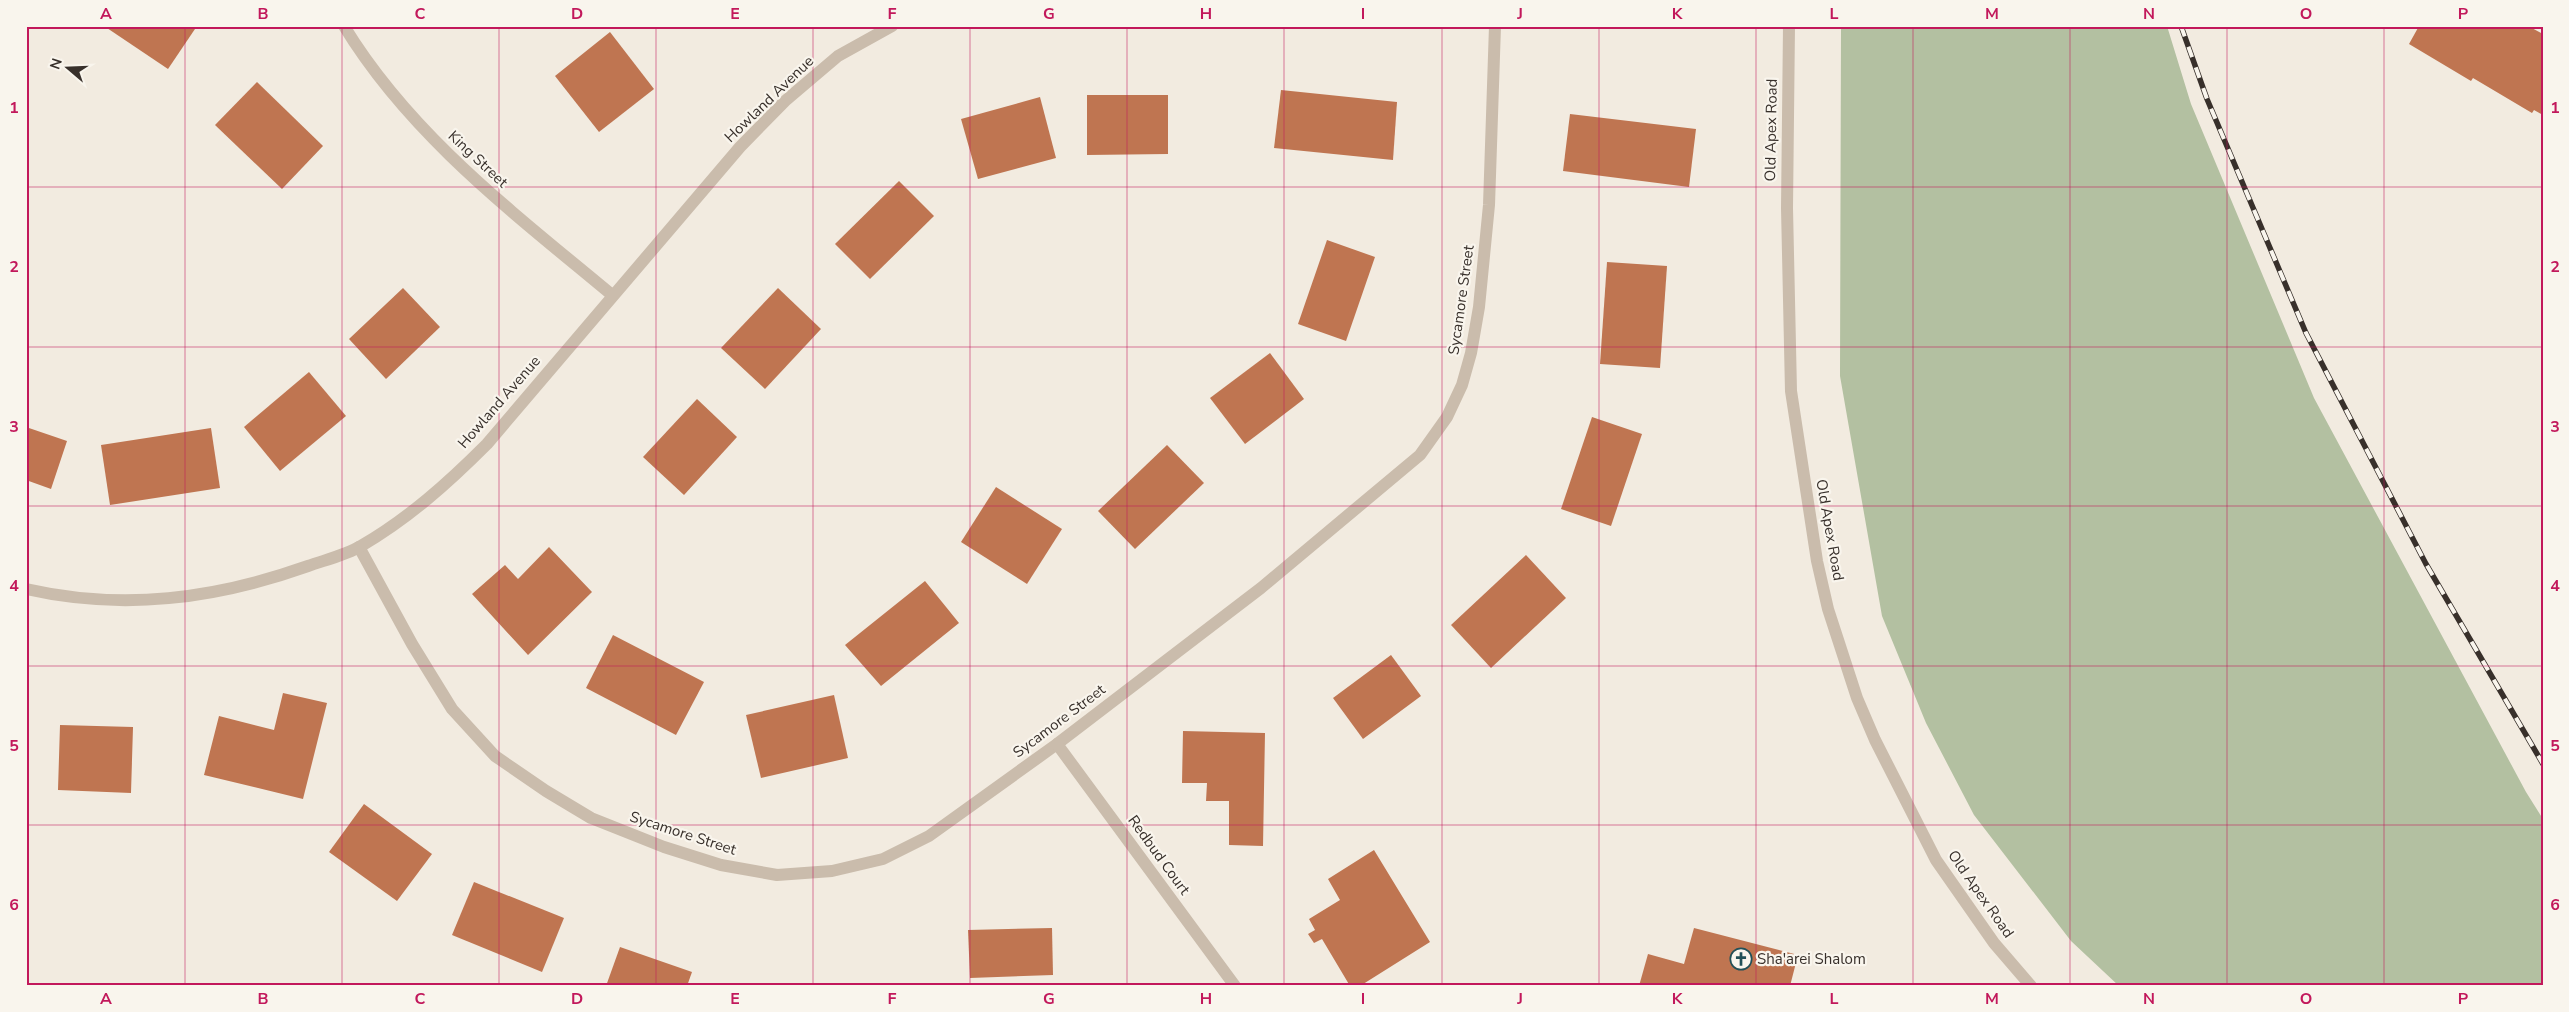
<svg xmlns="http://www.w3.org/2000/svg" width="2569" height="1012" font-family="'Nunito Sans',sans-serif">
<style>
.green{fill:#b3c0a1}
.building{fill:#bf7551}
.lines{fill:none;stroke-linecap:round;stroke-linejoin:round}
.minor{stroke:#cabcac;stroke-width:12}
.rail-casing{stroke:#38302b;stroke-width:5.5}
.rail{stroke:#f9f5ed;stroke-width:4;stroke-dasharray:11;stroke-linecap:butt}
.grid{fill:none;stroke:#c2185b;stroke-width:1;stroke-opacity:0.55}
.labels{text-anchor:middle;stroke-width:4.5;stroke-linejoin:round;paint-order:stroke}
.street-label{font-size:15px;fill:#38302b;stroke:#f9f5ed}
.poi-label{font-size:15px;fill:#38302b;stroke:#f9f5ed;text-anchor:start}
.neatline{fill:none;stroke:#c2185b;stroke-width:2}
.grid-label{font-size:16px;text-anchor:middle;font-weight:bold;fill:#c2185b}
</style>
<rect width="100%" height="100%" fill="#f2ebe0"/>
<!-- green -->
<path class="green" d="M1841 26H2167L2191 104 2314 398 2526 792 2543 819V986H2119L2071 941 1974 815 1926 723 1882 616 1840 376Z"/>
<!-- building -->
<g class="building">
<path d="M104 26H197L168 69Z"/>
<path d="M2419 26H2528L2543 34V115L2534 110 2532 113 2473 78 2471 81 2409 44Z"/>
<path d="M610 32 654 89 599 132 555 76Z"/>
<path d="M257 82 323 146 282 189 215 125Z"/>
<path d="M1281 90 1397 102 1393 160 1274 148Z"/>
<path d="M1087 95H1168V154L1087 155Z"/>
<path d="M1040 97 1056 158 978 179 961 119Z"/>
<path d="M1570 114 1696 129 1689 187 1563 171Z"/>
<path d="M899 181 934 216 870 279 835 244Z"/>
<path d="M1327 240 1375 257 1346 341 1298 324Z"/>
<path d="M1607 262 1667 266 1660 368 1600 364Z"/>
<path d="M403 288 440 327 386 379 349 339Z"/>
<path d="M778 288 821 329 765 389 721 348Z"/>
<path d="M1270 353 1304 399 1245 444 1210 398Z"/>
<path d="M309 372 346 416 280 471 244 427Z"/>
<path d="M697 399 737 437 684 495 643 457Z"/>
<path d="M1592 417 1642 434 1611 526 1561 509Z"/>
<path d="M26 427 67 441 51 489 26 480Z"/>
<path d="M211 428 220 488 110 505 101 445Z"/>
<path d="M1167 445 1204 483 1135 549 1098 511Z"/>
<path d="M996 487 1062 529 1027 584 961 542Z"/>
<path d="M549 547 592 592 528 655 472 594 505 565 518 579Z"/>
<path d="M1526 555 1566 598 1491 668 1451 625Z"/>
<path d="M925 581 959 623 881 686 845 645Z"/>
<path d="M613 635 704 682 676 735 586 688Z"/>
<path d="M1391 655 1421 696 1363 739 1333 698Z"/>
<path d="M283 693 327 703 303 799 204 775 219 716 274 730Z"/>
<path d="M834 695 848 758 761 778 746 715Z"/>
<path d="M60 725 133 727 131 793 58 790Z"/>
<path d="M1183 731 1265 733 1263 846 1229 845V801H1206L1207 783H1182Z"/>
<path d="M364 804 432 854 397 901 329 852Z"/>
<path d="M1374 850 1430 942 1360 986H1350L1322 939 1314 943 1308 934 1315 930 1309 919 1340 900 1328 879Z"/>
<path d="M474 882 564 918 542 972 452 935Z"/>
<path d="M1052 928 1053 975 970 978 968 930Z"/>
<path d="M1694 928 1798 955 1790 986H1639L1648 954 1684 964Z"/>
<path d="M620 947 692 972 687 986H606Z"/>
</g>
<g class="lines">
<!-- minor -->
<g class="minor">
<path d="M344 26C411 136 515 214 612 295"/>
<path d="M1789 26 1787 208 1791 391 1817 561 1828 609 1857 698 1875 740 1936 860 1994 943 2031 986"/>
<path d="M359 547 412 644 452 709 495 756 546 791 591 818 664 847 721 865 777 875 832 871 883 859 929 836 1057 744 1261 588 1420 455 1447 417 1462 385 1471 353 1479 307 1489 205 1495 26"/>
<path d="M26 589C123 611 215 599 308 566 325 560 346 555 361 546 409 518 448 483 487 444L740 147 785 101 838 56 892 26"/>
<path d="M1057 744 1235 986"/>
</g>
<!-- rail casing -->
<g class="rail-casing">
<path id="rail" d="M2181 26 2207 99 2306 333 2426 564 2543 764"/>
</g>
<!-- rail -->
<use href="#rail" class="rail"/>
</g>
<!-- grid -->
<path class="grid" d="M185 26V986M342 26V986M499 26V986M656 26V986M813 26V986M970 26V986M1127 26V986M1284 26V986M1442 26V986M1599 26V986M1756 26V986M1913 26V986M2070 26V986M2227 26V986M2384 26V986M26 187H2543M26 347H2543M26 506H2543M26 666H2543M26 825H2543"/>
<!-- icons -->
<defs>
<g id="church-ring" transform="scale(1.125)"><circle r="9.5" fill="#f9f5ed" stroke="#225058" stroke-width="1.5"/><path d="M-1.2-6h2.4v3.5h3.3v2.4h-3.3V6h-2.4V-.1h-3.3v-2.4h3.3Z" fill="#225058"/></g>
</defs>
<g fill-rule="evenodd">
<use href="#church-ring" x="1741" y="959"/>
</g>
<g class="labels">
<!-- street labels -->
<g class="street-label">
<text transform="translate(769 99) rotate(-44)" y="5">Howland Avenue</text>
<text transform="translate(1771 130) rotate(-89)" y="5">Old Apex Road</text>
<text transform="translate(478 159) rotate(43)" y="5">King Street</text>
<text transform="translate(1461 300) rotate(-82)" y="5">Sycamore Street</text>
<text transform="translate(499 402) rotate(-49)" y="5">Howland Avenue</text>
<text transform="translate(1830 530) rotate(80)" y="5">Old Apex Road</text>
<text transform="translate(1059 721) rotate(-37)" y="5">Sycamore Street</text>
<text transform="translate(683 833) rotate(18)" y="5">Sycamore Street</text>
<text transform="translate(1159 855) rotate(54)" y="5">Redbud Court</text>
<text transform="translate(1981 894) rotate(55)" y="5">Old Apex Road</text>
</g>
<!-- poi labels -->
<g class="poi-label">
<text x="1757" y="964">Sha'arei Shalom</text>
</g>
</g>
<!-- border -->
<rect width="2569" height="1012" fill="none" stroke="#f9f5ed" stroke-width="55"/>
<!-- north arrow -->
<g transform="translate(68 68) rotate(289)" stroke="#f9f5ed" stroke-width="4" paint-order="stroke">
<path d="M0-4L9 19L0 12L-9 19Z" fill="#38302b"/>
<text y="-8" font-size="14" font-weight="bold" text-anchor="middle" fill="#38302b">N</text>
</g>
<rect x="28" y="28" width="2514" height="956" class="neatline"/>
<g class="grid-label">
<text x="106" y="19">A</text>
<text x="263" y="19">B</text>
<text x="420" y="19">C</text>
<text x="577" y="19">D</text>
<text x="735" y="19">E</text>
<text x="892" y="19">F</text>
<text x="1049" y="19">G</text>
<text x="1206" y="19">H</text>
<text x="1363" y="19">I</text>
<text x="1520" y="19">J</text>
<text x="1677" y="19">K</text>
<text x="1834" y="19">L</text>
<text x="1992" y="19">M</text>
<text x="2149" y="19">N</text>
<text x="2306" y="19">O</text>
<text x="2463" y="19">P</text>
<text x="14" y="113">1</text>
<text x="2555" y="113">1</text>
<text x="14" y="272">2</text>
<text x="2555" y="272">2</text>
<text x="14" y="432">3</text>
<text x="2555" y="432">3</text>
<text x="14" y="591">4</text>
<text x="2555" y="591">4</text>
<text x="14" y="751">5</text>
<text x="2555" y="751">5</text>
<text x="14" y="910">6</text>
<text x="2555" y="910">6</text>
<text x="106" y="1004">A</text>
<text x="263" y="1004">B</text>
<text x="420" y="1004">C</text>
<text x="577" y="1004">D</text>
<text x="735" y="1004">E</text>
<text x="892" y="1004">F</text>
<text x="1049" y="1004">G</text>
<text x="1206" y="1004">H</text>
<text x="1363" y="1004">I</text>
<text x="1520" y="1004">J</text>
<text x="1677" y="1004">K</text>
<text x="1834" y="1004">L</text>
<text x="1992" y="1004">M</text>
<text x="2149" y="1004">N</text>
<text x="2306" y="1004">O</text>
<text x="2463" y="1004">P</text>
</g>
</svg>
